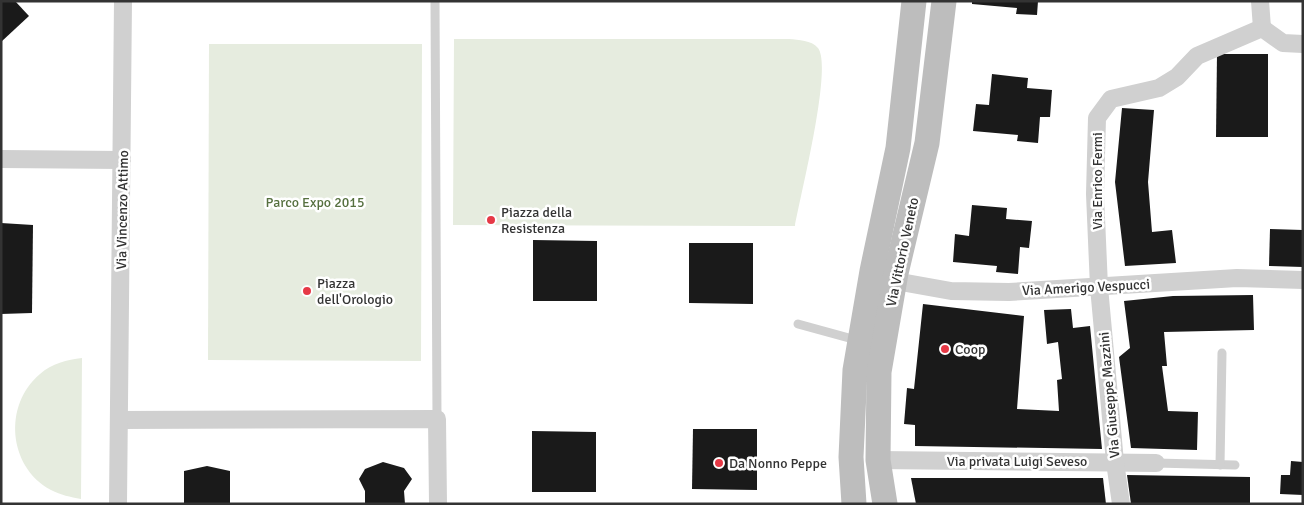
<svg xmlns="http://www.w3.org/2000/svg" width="1304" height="505" font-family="Signika,sans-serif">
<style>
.green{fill:#e6ecdf}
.building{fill:#1a1a1a}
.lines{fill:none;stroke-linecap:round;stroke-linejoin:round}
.lane{stroke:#d0d0d0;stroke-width:9}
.street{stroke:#d0d0d0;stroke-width:18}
.secondary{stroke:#bdbdbd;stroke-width:25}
.poi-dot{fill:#e63946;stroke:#fff;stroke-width:2}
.labels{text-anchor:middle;stroke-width:5;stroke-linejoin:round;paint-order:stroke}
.street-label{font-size:14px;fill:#333;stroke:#fff}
.park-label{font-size:14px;fill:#56703f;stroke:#fff}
.poi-label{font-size:14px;fill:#333;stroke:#fff;text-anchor:start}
</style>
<rect width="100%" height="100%" fill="#fff"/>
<!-- green -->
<g class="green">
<path d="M454 39H789C799 40 811 40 818 48 833 67 800 197 795 226L453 225Z"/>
<path d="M209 44H422L421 361 208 360Z"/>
<path d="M82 358 81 499C70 497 61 495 51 490 8 467 3 405 40 374 52 363 67 360 82 358Z"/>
</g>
<!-- building -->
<g class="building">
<path d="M1 1H15L29 16 1 42Z"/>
<path d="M972 1H1038L1037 15 1016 14 1017 8 972 4Z"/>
<path d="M1217 54H1268V137H1216Z"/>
<path d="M992 74 1028 78 1027 88 1052 90 1050 117H1040L1038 143 1017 141 1018 135 973 131 976 104 989 105Z"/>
<path d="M1122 108 1154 110 1148 182 1152 232 1172 230 1176 263 1125 266 1115 182Z"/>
<path d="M972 205 1007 208 1006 219 1032 221 1029 248 1020 247 1018 274 996 272 997 266 953 262 955 234 969 236Z"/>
<path d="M1 223 33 225 32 313 1 314Z"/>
<path d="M1270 229 1303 230V267L1269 266Z"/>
<path d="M533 240 597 241V301H533Z"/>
<path d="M689 243H753V304L689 303Z"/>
<path d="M1253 295 1254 330 1164 332 1167 366H1162L1168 411 1198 412 1197 450 1131 448 1119 357 1130 348 1124 301 1173 296Z"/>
<path d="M923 304 1024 316 1017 409 1059 411 1057 380 1062 379 1058 342 1047 344 1044 310 1071 309 1073 328 1090 326 1102 449 915 446V425L904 424 907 388 914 389Z"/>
<path d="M693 429H757V490L692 489Z"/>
<path d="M532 431 596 432V492H532Z"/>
<path d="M1291 461 1303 462V495L1280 494 1281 475H1290Z"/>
<path d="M383 462 404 468 412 479 404 491 405 504H365V491L359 479 365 469Z"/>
<path d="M207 466 230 471V504H184V471Z"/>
<path d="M1127 475 1250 477V504H1131Z"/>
<path d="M911 478H1103L1106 504H916Z"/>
</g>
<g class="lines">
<!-- lane -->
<g class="lane">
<path d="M435 1 437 419"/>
<path d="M798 324 860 341"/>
<path d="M1156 463 1235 465"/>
<path d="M1220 465 1222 353"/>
</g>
<!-- street -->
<g class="street">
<path d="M1260 1 1262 28"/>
<path d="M1 159 122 160"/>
<path d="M884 279 951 291 1009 292 1237 278 1303 280"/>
<path d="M120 420 437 419 438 504"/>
<path d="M878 460 1156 463"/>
<path d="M118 504 123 1"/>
<path d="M1121 504 1115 462 1099 287 1095 194 1097 118 1111 99 1159 88 1177 77 1197 56 1262 28 1283 43 1303 44"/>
</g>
<!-- secondary -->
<g class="secondary">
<path d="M854 504 851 457 855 370 872 271 898 148 914 1"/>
<path d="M885 504 878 460 879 372 896 273 927 143 944 1"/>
</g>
</g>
<!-- markers -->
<g class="poi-dot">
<circle cx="491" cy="220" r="5"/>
<circle cx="307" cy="291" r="5"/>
<circle cx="945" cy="349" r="5"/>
<circle cx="719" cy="463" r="5"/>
</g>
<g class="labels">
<!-- street labels -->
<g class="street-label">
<text transform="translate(1097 181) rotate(-90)" y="5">Via Enrico Fermi</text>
<text transform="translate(122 210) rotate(-89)" y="5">Via Vincenzo Attimo</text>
<text transform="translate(902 252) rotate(-78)" y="5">Via Vittorio Veneto</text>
<text transform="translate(1086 287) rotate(-3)" y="5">Via Amerigo Vespucci</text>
<text transform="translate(1109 395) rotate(-95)" y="5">Via Giuseppe Mazzini</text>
<text x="1017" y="466">Via privata Luigi Seveso</text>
</g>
<!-- park labels -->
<g class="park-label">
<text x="315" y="207">Parco Expo 2015</text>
</g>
<!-- poi labels -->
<g class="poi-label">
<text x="501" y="217">Piazza della<tspan x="501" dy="16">Resistenza</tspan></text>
<text x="317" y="288">Piazza<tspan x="317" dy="16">dell'Orologio</tspan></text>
<text x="955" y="354">Coop</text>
<text x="729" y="468">Da Nonno Peppe</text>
</g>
</g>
<!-- border -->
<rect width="1304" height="505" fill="none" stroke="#333333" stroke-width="5"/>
</svg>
